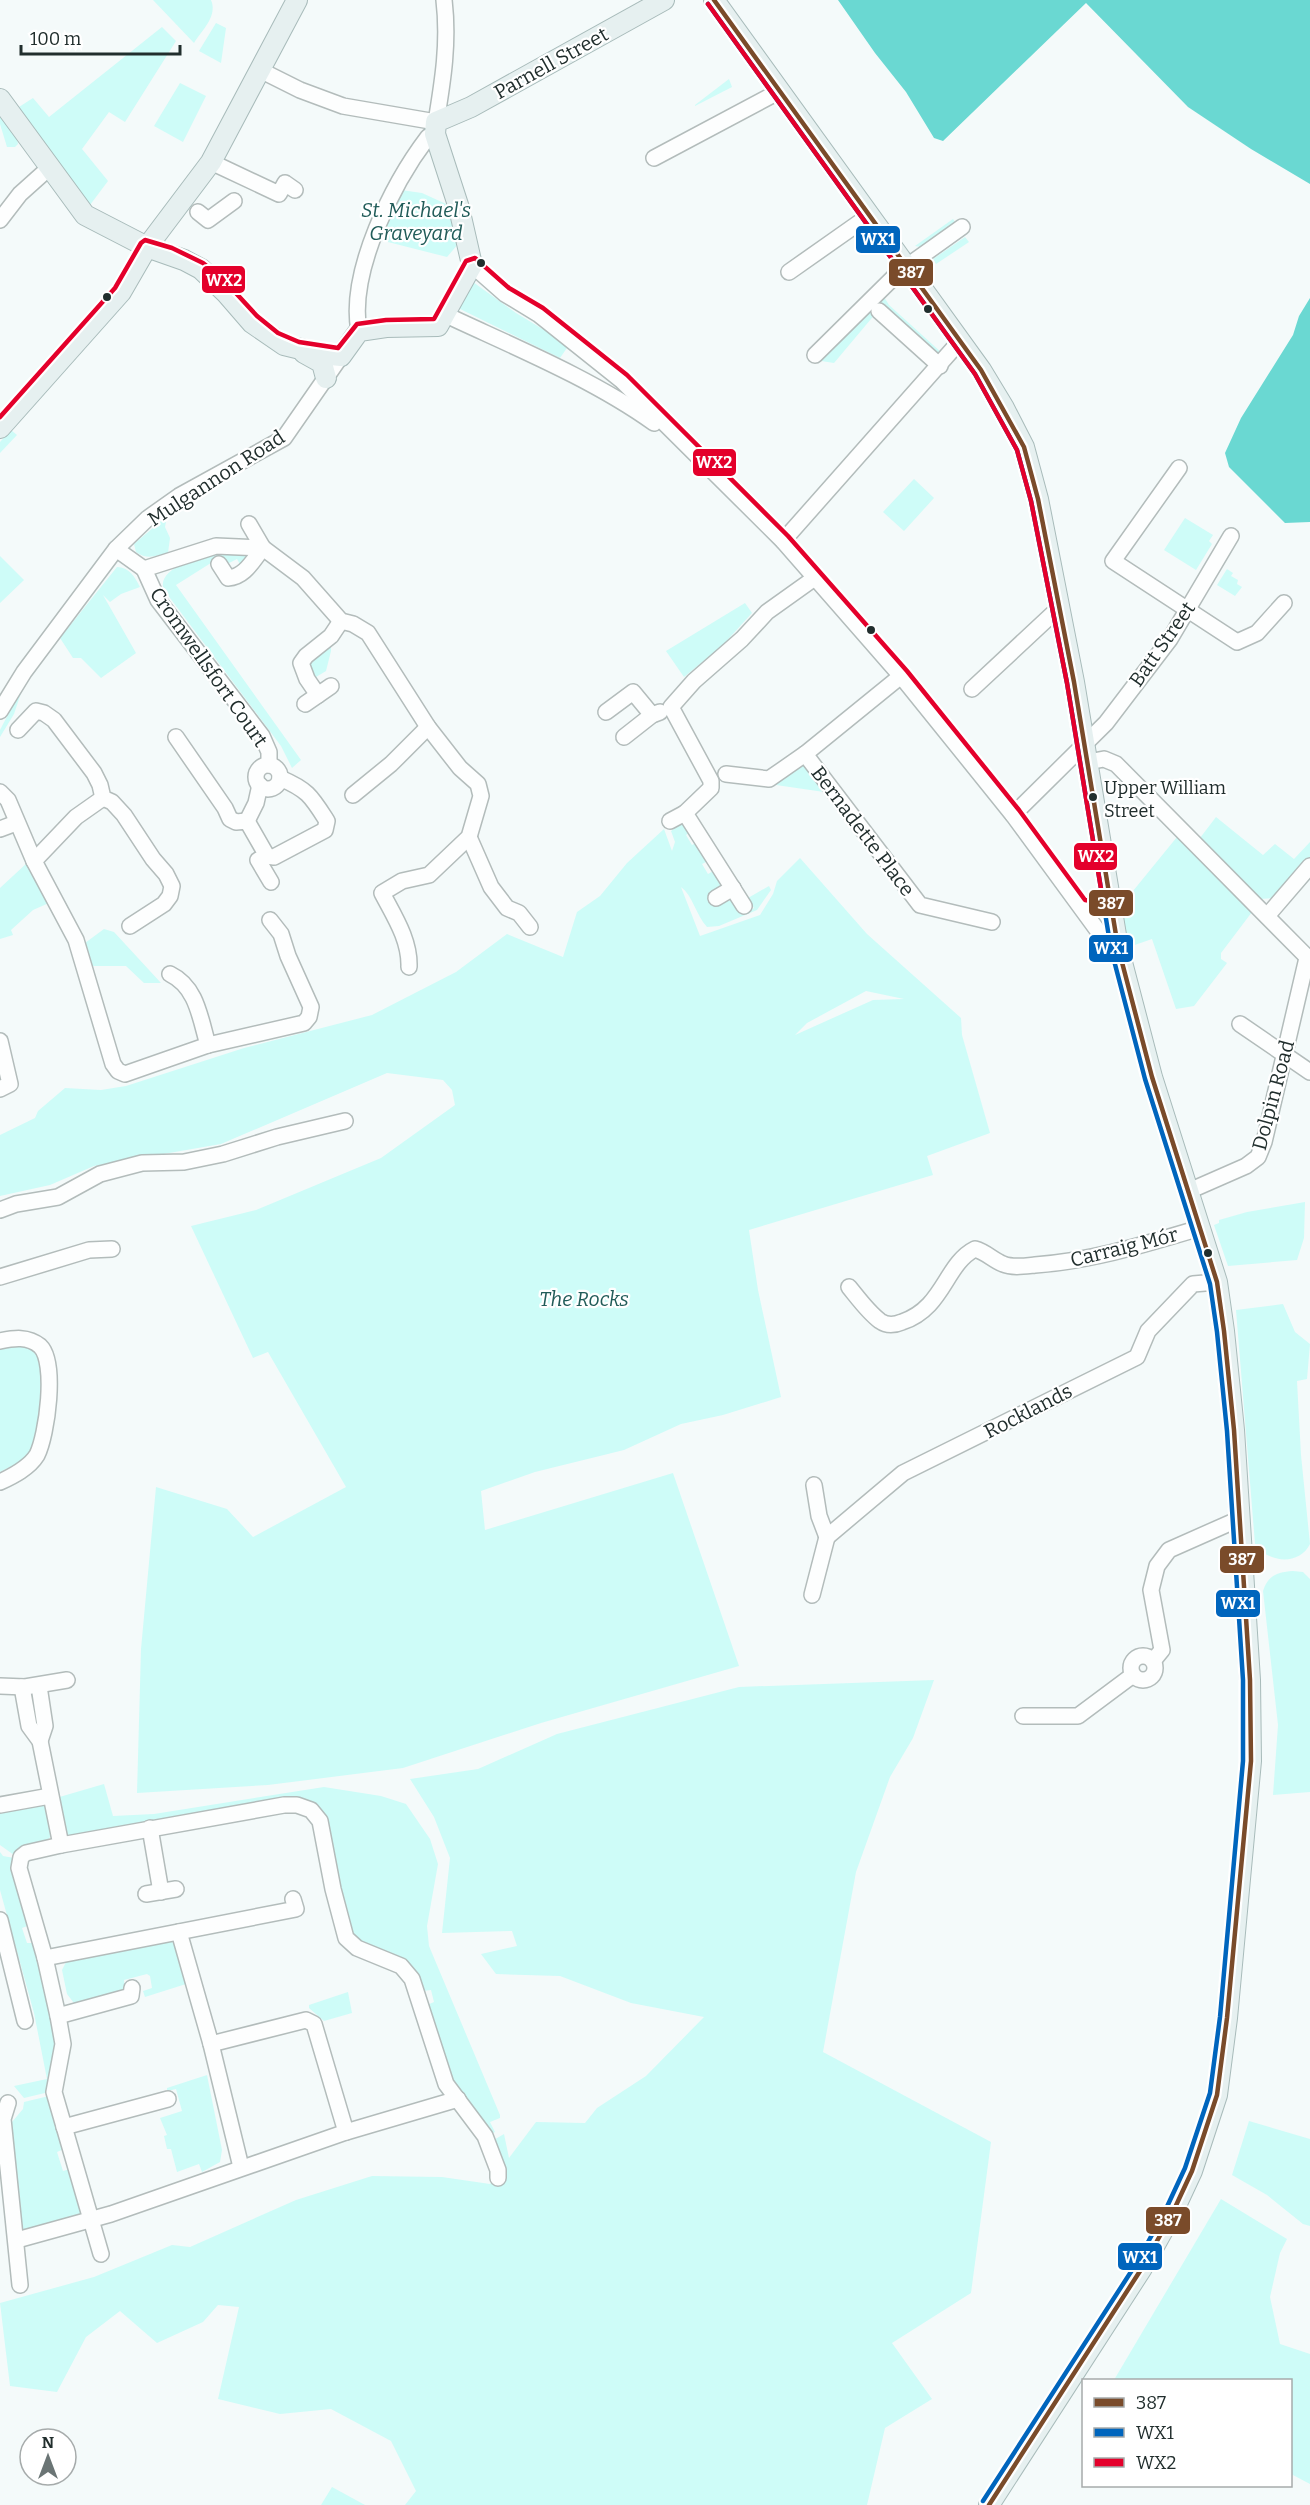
<svg xmlns="http://www.w3.org/2000/svg" width="1310" height="2505" font-family="Bitter,serif">
<style>
.green{fill:#cefcf8;fill-rule:evenodd}
.water{fill:#6ad8d2}
.lines{fill:none;stroke-linecap:round;stroke-linejoin:round}
.minor-casing{stroke:#b3bcbb;stroke-width:18}
.major-casing{stroke:#a8bbba;stroke-width:22}
.minor{stroke:#fdfefe;stroke-width:15}
.major{stroke:#e6f0f0;stroke-width:20}
.bus-1-casing{stroke:#fff;stroke-width:9}
.bus-2-casing{stroke:#fff;stroke-width:9}
.bus-3-casing{stroke:#fff;stroke-width:9}
.bus-1{stroke:#7a4b2a;stroke-width:4.5}
.bus-2{stroke:#0065bd;stroke-width:4.5}
.bus-3{stroke:#e4002b;stroke-width:4.5}
.bus-dot{fill:#212e2d;stroke:#fff;stroke-width:2}
.labels{text-anchor:middle;stroke-width:4.5;stroke-linejoin:round;paint-order:stroke}
.bus-label{font-size:18px;fill:#212e2d;stroke:#fff;text-anchor:start}
.street-label{font-size:20px;fill:#212e2d;stroke:#fff}
.park-label{font-size:20px;font-style:italic;fill:#215c59;stroke:#fff}
.line-badge{stroke:#fff;stroke-width:2}
.badge-label{font-size:16px;text-anchor:middle;font-weight:bold;fill:#fff}
</style>
<rect width="100%" height="100%" fill="#f4fafa"/>
<!-- green -->
<g class="green">
<path d="M153 0H211C218 16 202 30 194 43Z"/>
<path d="M216 23 226 28 221 63 199 51Z"/>
<path d="M162 27 176 41 125 122 109 112 82 149 108 181 90 205 19 107 33 98 49 117Z"/>
<path d="M729 79 732 87 695 106V105Z"/>
<path d="M180 83 206 96 183 142 154 126Z"/>
<path d="M0 115 17 138 18 144 15 147H7L0 124Z"/>
<path d="M401 190 422 193 457 209 459 243 447 257 380 240 391 206Z"/>
<path d="M953 219 956 223 920 247 915 246Z"/>
<path d="M965 237 969 242 936 264 933 259Z"/>
<path d="M473 282 516 313 569 345 560 358 456 307Z"/>
<path d="M881 292 889 305 943 354 939 358 876 313 834 363 815 360Z"/>
<path d="M11 430 17 435 0 453V442Z"/>
<path d="M914 479 934 498 904 531 883 512Z"/>
<path d="M167 516 165 527 170 538 168 553C155 556 147 560 136 552L134 544Z"/>
<path d="M1185 518 1213 535 1209 541 1212 544 1196 570 1164 550Z"/>
<path d="M239 552 250 555 241 566 237 559 227 564 222 556 176 585 301 760 292 768 281 746 164 590C155 570 198 556 215 553 222 552 231 552 239 552Z"/>
<path d="M0 556 24 580 0 603Z"/>
<path d="M117 567C129 567 135 577 140 587L121 594 110 602 103 595 136 653 101 678 81 658H73L60 638Z"/>
<path d="M1227 569 1233 573 1231 576 1238 580 1237 584 1242 587 1235 596 1217 585Z"/>
<path d="M745 603 752 613 722 646 684 677 666 651Z"/>
<path d="M331 642V651L326 671 316 677 320 684H317L306 665Z"/>
<path d="M24 684 14 714 0 737V730Z"/>
<path d="M802 764H805L828 791 824 792 776 785 775 783Z"/>
<path d="M1216 817 1263 855 1275 844 1294 859 1310 842V858L1276 898 1259 899 1200 838Z"/>
<path d="M683 822 692 831 686 835 692 845 698 842 710 860 702 864 708 874 715 870 721 880V886L708 895 716 907 726 901H734L742 915 754 908 748 898 769 886 771 890 757 910 719 926 707 927C696 915 693 896 681 887L700 936 760 915 773 894 777 881 800 858 867 934 961 1018 962 1035 990 1133 927 1156 933 1175 749 1230 758 1290 781 1397 723 1415 681 1424 624 1450 535 1472 481 1491 485 1530 673 1473 739 1666 541 1723 403 1768 268 1785 137 1793 141 1649 156 1487 227 1509 253 1537 346 1487 268 1352 253 1358 191 1226 256 1210 381 1158 455 1105 452 1090 443 1080 387 1073 221 1144 94 1166 50 1185 0 1196V1135L35 1118 38 1111 65 1088 101 1090 126 1086 244 1048 372 1015 456 972 507 934 563 957 577 912 600 896 627 863 664 829 672 851 675 842 671 831ZM866 991 904 999 873 1000 795 1035 807 1023Z"/>
<path d="M1177 837 1252 912 1221 953V959L1227 963 1194 1006 1176 1009 1152 939 1129 947 1119 896 1133 891Z"/>
<path d="M27 863 49 903 33 910 11 930 13 935 0 939V888Z"/>
<path d="M104 929 114 932 161 983H144L126 966H91L85 943Z"/>
<path d="M1305 1202 1304 1238 1297 1260 1228 1266 1214 1225 1219 1223V1220L1247 1212Z"/>
<path d="M1283 1304 1295 1332 1310 1344 1307 1379 1297 1381 1301 1455 1310 1544C1299 1566 1268 1563 1255 1544L1236 1310Z"/>
<path d="M21 1345 31 1349 39 1358C43 1382 44 1435 28 1454 22 1462 9 1467 0 1472V1349Z"/>
<path d="M1293 1571 1303 1572 1310 1579V1792L1273 1795 1278 1725 1263 1591C1268 1575 1278 1572 1293 1571Z"/>
<path d="M934 1680 913 1738 890 1777 856 1872 823 2052 991 2142 971 2293 892 2343 932 2399 885 2428 867 2505H405L416 2491 391 2441 331 2409 280 2414 218 2399 239 2307 218 2305 203 2322 157 2343 120 2311 86 2337 57 2392 10 2386 0 2303 94 2277 172 2245 190 2247 296 2200 372 2176 442 2177 490 2184 504 2165H502L492 2141 504 2134 509 2158 536 2122 585 2123 597 2108 646 2076 704 2017 631 2003 560 1976 496 1974 481 1954 517 1946 512 1931 442 1933 450 1858 434 1817 410 1779 478 1769 557 1734 739 1687Z"/>
<path d="M104 1784 113 1816 154 1814 324 1787 381 1796 406 1804 430 1839 438 1864 427 1926 429 1946 500 2115V2118L490 2122 495 2132 489 2135 451 2080 427 2005 434 2002 431 1990 423 1991 349 1932 330 1848 302 1802 289 1797 68 1836 61 1831 56 1798Z"/>
<path d="M45 1803 47 1808 51 1836 46 1842 14 1855 0 1845V1809Z"/>
<path d="M0 1852 3 1856 14 1858 30 1925 22 1928 27 1943H36L57 2043 49 2092 24 2098 14 2086 47 2079 34 2013 0 1890Z"/>
<path d="M170 1940 175 1945 186 1984 145 1997 143 1991 152 1988 150 1976 147 1974 124 1980 125 1990 77 2007 67 1994 62 1970 67 1960Z"/>
<path d="M348 1992 352 2013 324 2021 309 2008V2005Z"/>
<path d="M207 2075 222 2150 220 2162 202 2172 199 2164 177 2172 171 2149H167L164 2136 167 2135 160 2118 182 2111 176 2089 167 2091V2088Z"/>
<path d="M49 2096 64 2149 57 2152 63 2171 70 2169 82 2211 81 2216 26 2232 22 2229 11 2145 14 2144 12 2122 23 2109 24 2102Z"/>
<path d="M1249 2121 1310 2139V2226L1303 2224 1267 2195 1232 2175Z"/>
<path d="M1221 2199 1287 2239 1280 2253 1270 2297 1280 2344 1310 2354V2484L1291 2474 1290 2380H1114Z"/>
<path d="M332 2487 365 2505H321Z"/>
</g>
<!-- water -->
<g class="water">
<path d="M838 0H1310V184L1251 149 1188 107 1086 3 943 141 934 138 906 92 875 53Z"/>
<path d="M1310 298V522L1285 523 1229 467 1225 453 1241 418 1293 335 1299 316Z"/>
</g>
<g class="lines">
<!-- minor casing -->
<g class="minor-casing">
<g id="minor">
<path d="M260 70 300 90 343 106 436 122C443 80 449 42 444 0"/>
<path d="M654 158 780 91"/>
<path d="M211 162 279 194 285 183 295 190"/>
<path d="M198 212 208 220 234 201"/>
<path d="M0 220 20 194 49 168"/>
<path d="M472 265 505 294 538 314 622 381 783 541 901 676 1013 815 1098 931 1118 947"/>
<path d="M789 272 870 215"/>
<path d="M879 311 940 366"/>
<path d="M444 314C512 346 593 379 654 423"/>
<path d="M359 331C348 272 393 183 428 137"/>
<path d="M815 355 899 272 962 227"/>
<path d="M1179 468 1113 561 1237 642 1257 633 1284 603"/>
<path d="M783 541 960 341"/>
<path d="M116 549 144 569"/>
<path d="M219 564 228 578C245 577 253 560 263 548L249 524"/>
<path d="M144 569 216 546 263 548 303 578 341 621 353 624 368 633 428 727 460 768 478 784 481 796 469 837 429 875 402 881 382 893C394 916 410 940 409 967"/>
<path d="M144 569 158 600 262 736 269 752V765"/>
<path d="M901 676 805 754 920 905 992 922"/>
<path d="M972 689 1060 607"/>
<path d="M318 695 307 679 301 663 306 656 331 636 341 621"/>
<path d="M305 704 331 686"/>
<path d="M0 711 24 672 116 549 148 518 179 496 284 438 341 356"/>
<path d="M606 712 633 692 652 715"/>
<path d="M18 730 36 711 44 713 54 720 94 773 100 785 103 798 112 802 124 815 153 859 166 874 172 886 170 896 164 904 130 926"/>
<path d="M176 737 225 808 230 819 236 822 247 821 267 856 274 857 325 830 327 821C311 796 308 790 280 778"/>
<path d="M624 737 652 715 660 712"/>
<path d="M1088 762 1104 759 1116 764 1310 960"/>
<circle cx="268" cy="777" r="12"/>
<path d="M726 774 769 779 805 754"/>
<path d="M0 792 8 800 34 861 76 940 113 1064 118 1071 125 1074 208 1045 304 1023 309 1017 311 1007 288 956 281 934 270 920"/>
<path d="M353 795 391 764 428 727"/>
<path d="M1013 815 1106 723 1170 639 1231 536"/>
<path d="M247 821 256 803 260 785"/>
<path d="M670 821 685 813"/>
<path d="M0 829 16 823"/>
<path d="M469 837 491 887 507 908 519 913 530 927"/>
<path d="M267 856 258 860 271 882"/>
<path d="M34 861 76 817 103 798"/>
<path d="M716 898 733 888"/>
<path d="M744 906 685 813 711 788V781L671 707 694 681 742 639 767 612 816 577"/>
<path d="M1267 916 1310 866"/>
<path d="M170 974C197 987 200 1018 208 1045"/>
<path d="M1240 1024 1310 1072"/>
<path d="M0 1041 10 1084 0 1089"/>
<path d="M1189 1191 1246 1166 1258 1157 1264 1142 1307 958"/>
<path d="M0 1210 16 1204 58 1197 100 1174 142 1163 184 1162 223 1154 277 1137 345 1121"/>
<path d="M0 1277 89 1250 112 1249"/>
<path d="M849 1287C858 1298 868 1312 880 1321 887 1326 895 1325 902 1322 944 1308 945 1264 975 1249 986 1252 993 1260 1003 1264 1012 1268 1025 1266 1035 1265 1092 1261 1146 1244 1200 1228"/>
<path d="M0 1341C14 1338 28 1336 40 1346 57 1362 47 1435 37 1455 29 1468 13 1476 0 1482"/>
<path d="M814 1485 819 1516 827 1537 903 1473 1137 1357 1148 1331 1193 1284 1217 1282"/>
<path d="M812 1595 827 1537"/>
<circle cx="1143" cy="1668" r="12"/>
<path d="M1153 1661 1162 1650 1151 1590 1157 1566 1169 1550 1239 1519"/>
<path d="M0 1686 25 1687 67 1680"/>
<path d="M39 1686 45 1726 40 1741"/>
<path d="M22 1687 29 1726 40 1741 61 1845 284 1805H297L311 1810 320 1821 333 1889 346 1938 357 1948 401 1966 412 1979 446 2084 485 2136 498 2170V2178"/>
<path d="M1023 1716H1078L1133 1675"/>
<path d="M0 1805 50 1796"/>
<path d="M150 1828 161 1892"/>
<path d="M61 1845 26 1853 21 1857 19 1868 45 1958 58 2016 63 2044 54 2092 101 2254"/>
<path d="M146 1894 176 1889"/>
<path d="M0 1920 25 2021"/>
<path d="M179 1932 211 2044 306 2020 314 2024 346 2132"/>
<path d="M45 1958 296 1909 293 1899"/>
<path d="M58 2016 131 1996 132 1988"/>
<path d="M211 2044 241 2167"/>
<path d="M8 2103 3 2119 20 2285"/>
<path d="M64 2127 168 2099"/>
<path d="M17 2240 111 2214 346 2132 458 2099"/>
</g>
</g>
<!-- major casing -->
<g class="major-casing">
<g id="major">
<path d="M714 0 981 370 1004 408 1024 447 1038 499 1074 682 1118 947 1152 1077 1217 1282 1224 1331 1234 1430 1250 1680 1251 1761 1227 2018 1217 2095 1192 2171 1172 2214 1142 2268 989 2505"/>
<path d="M0 99 85 215 147 247 184 260 201 269 226 293 252 323 284 345 321 354 341 356 359 331 386 327 438 326 472 265 459 208 435 134 436 122 471 107 664 0"/>
<path d="M304 353 322 363 326 378"/>
<path d="M0 428 121 292 147 247 211 162 297 0"/>
</g>
</g>
<!-- minor -->
<use href="#minor" class="minor"/>
<!-- major -->
<use href="#major" class="major"/>
<!-- bus-1 casing -->
<g class="bus-1-casing">
<path id="bus-1" d="M714 0 981 370 1024 447 1038 499 1074 682 1118 947 1152 1077 1217 1282 1224 1331 1234 1430 1250 1680 1251 1761 1227 2018 1217 2095 1192 2171 1172 2214 1142 2268 989 2505"/>
</g>
<!-- bus-2 casing -->
<g class="bus-2-casing">
<path id="bus-2" d="M708 4 975 374 1017 450 1031 501 1067 683 1111 949 1145 1079 1210 1284 1217 1332 1227 1431 1243 1680V1761L1220 2017 1210 2093 1185 2168 1165 2211 1136 2264 983 2501"/>
</g>
<!-- bus-3 casing -->
<g class="bus-3-casing">
<path id="bus-3" d="M0 417 115 288 141 243 145 240 172 248 203 263 222 278 257 316 278 333 299 342 338 348 357 324 386 320 434 319 466 261 475 258 509 288 543 308 627 375 788 536 907 671 1019 810 1085 900 1097 902 1103 901 1067 683 1031 501 1017 450 975 374 708 4"/>
</g>
<!-- bus-1 -->
<use href="#bus-1" class="bus-1"/>
<!-- bus-2 -->
<use href="#bus-2" class="bus-2"/>
<!-- bus-3 -->
<use href="#bus-3" class="bus-3"/>
</g>
<!-- markers -->
<g class="bus-dot">
<circle cx="481" cy="263" r="5"/>
<circle cx="107" cy="297" r="5"/>
<circle cx="928" cy="309" r="5"/>
<circle cx="871" cy="630" r="5"/>
<circle cx="1093" cy="797" r="5"/>
<circle cx="1208" cy="1253" r="5"/>
</g>
<g class="labels">
<!-- bus labels -->
<g class="bus-label">
<text x="1104" y="794">Upper William<tspan x="1104" dy="23">Street</tspan></text>
</g>
<!-- street labels -->
<g class="street-label">
<text transform="translate(551 63) rotate(-29)" y="7">Parnell Street</text>
<text transform="translate(216 478) rotate(-33)" y="7">Mulgannon Road</text>
<text transform="translate(1162 644) rotate(-55)" y="7">Batt Street</text>
<text transform="translate(209 667) rotate(55)" y="7">Cromwellsfort Court</text>
<text transform="translate(863 831) rotate(53)" y="7">Bernadette Place</text>
<text transform="translate(1273 1095) rotate(-75)" y="7">Dolpin Road</text>
<text transform="translate(1124 1247) rotate(-14)" y="7">Carraig Mór</text>
<text transform="translate(1028 1411) rotate(-27)" y="7">Rocklands</text>
</g>
<!-- park labels -->
<g class="park-label">
<text x="416" y="217">St. Michael's<tspan x="416" dy="23">Graveyard</tspan></text>
<text x="584" y="1306">The Rocks</text>
</g>
</g>
<g class="line-badge">
<rect x="855" y="225" width="46" height="29" rx="6" fill="#0065bd"/>
<rect x="888" y="258" width="46" height="29" rx="6" fill="#7a4b2a"/>
<rect x="201" y="265" width="45" height="29" rx="6" fill="#e4002b"/>
<rect x="692" y="448" width="45" height="29" rx="6" fill="#e4002b"/>
<rect x="1073" y="842" width="45" height="29" rx="6" fill="#e4002b"/>
<rect x="1088" y="889" width="46" height="28" rx="6" fill="#7a4b2a"/>
<rect x="1088" y="934" width="46" height="29" rx="6" fill="#0065bd"/>
<rect x="1219" y="1545" width="46" height="29" rx="6" fill="#7a4b2a"/>
<rect x="1215" y="1589" width="46" height="29" rx="6" fill="#0065bd"/>
<rect x="1145" y="2206" width="46" height="29" rx="6" fill="#7a4b2a"/>
<rect x="1117" y="2242" width="46" height="29" rx="6" fill="#0065bd"/>
</g>
<g class="badge-label">
<text x="878" y="245">WX1</text>
<text x="911" y="278">387</text>
<text x="224" y="286">WX2</text>
<text x="714" y="468">WX2</text>
<text x="1096" y="862">WX2</text>
<text x="1111" y="909">387</text>
<text x="1111" y="954">WX1</text>
<text x="1242" y="1565">387</text>
<text x="1238" y="1609">WX1</text>
<text x="1168" y="2226">387</text>
<text x="1140" y="2263">WX1</text>
</g>
<!-- legend -->
<rect x="1082" y="2379" width="210" height="108" fill="#ffffff" stroke="#a6abab" stroke-width="1.5"/>
<rect x="1094" y="2398" width="30" height="9" fill="#7a4b2a" stroke="#a6abab" stroke-width="1.5"/>
<text x="1136" y="2409" font-size="18" fill="#212e2d">387</text>
<rect x="1094" y="2428" width="30" height="9" fill="#0065bd" stroke="#a6abab" stroke-width="1.5"/>
<text x="1136" y="2439" font-size="18" fill="#212e2d">WX1</text>
<rect x="1094" y="2458" width="30" height="9" fill="#e4002b" stroke="#a6abab" stroke-width="1.5"/>
<text x="1136" y="2469" font-size="18" fill="#212e2d">WX2</text>
<!-- north arrow -->
<g transform="translate(48 2457)"><circle r="28" fill="#ffffff" stroke="#a6abab" stroke-width="1.5"/>
<path d="M0-4.5L10 22L0 15L-10 22Z" fill="#6b7575"/>
<text y="-9" font-size="16" font-weight="bold" text-anchor="middle" fill="#212e2d">N</text>
</g>
<!-- scale -->
<path d="M21 45v9h159v-9" fill="none" stroke="#212e2d" stroke-width="3"/>
<text x="30" y="45" font-size="18" fill="#212e2d" stroke="#ffffff" stroke-width="4.5" paint-order="stroke">100 m</text>
</svg>
